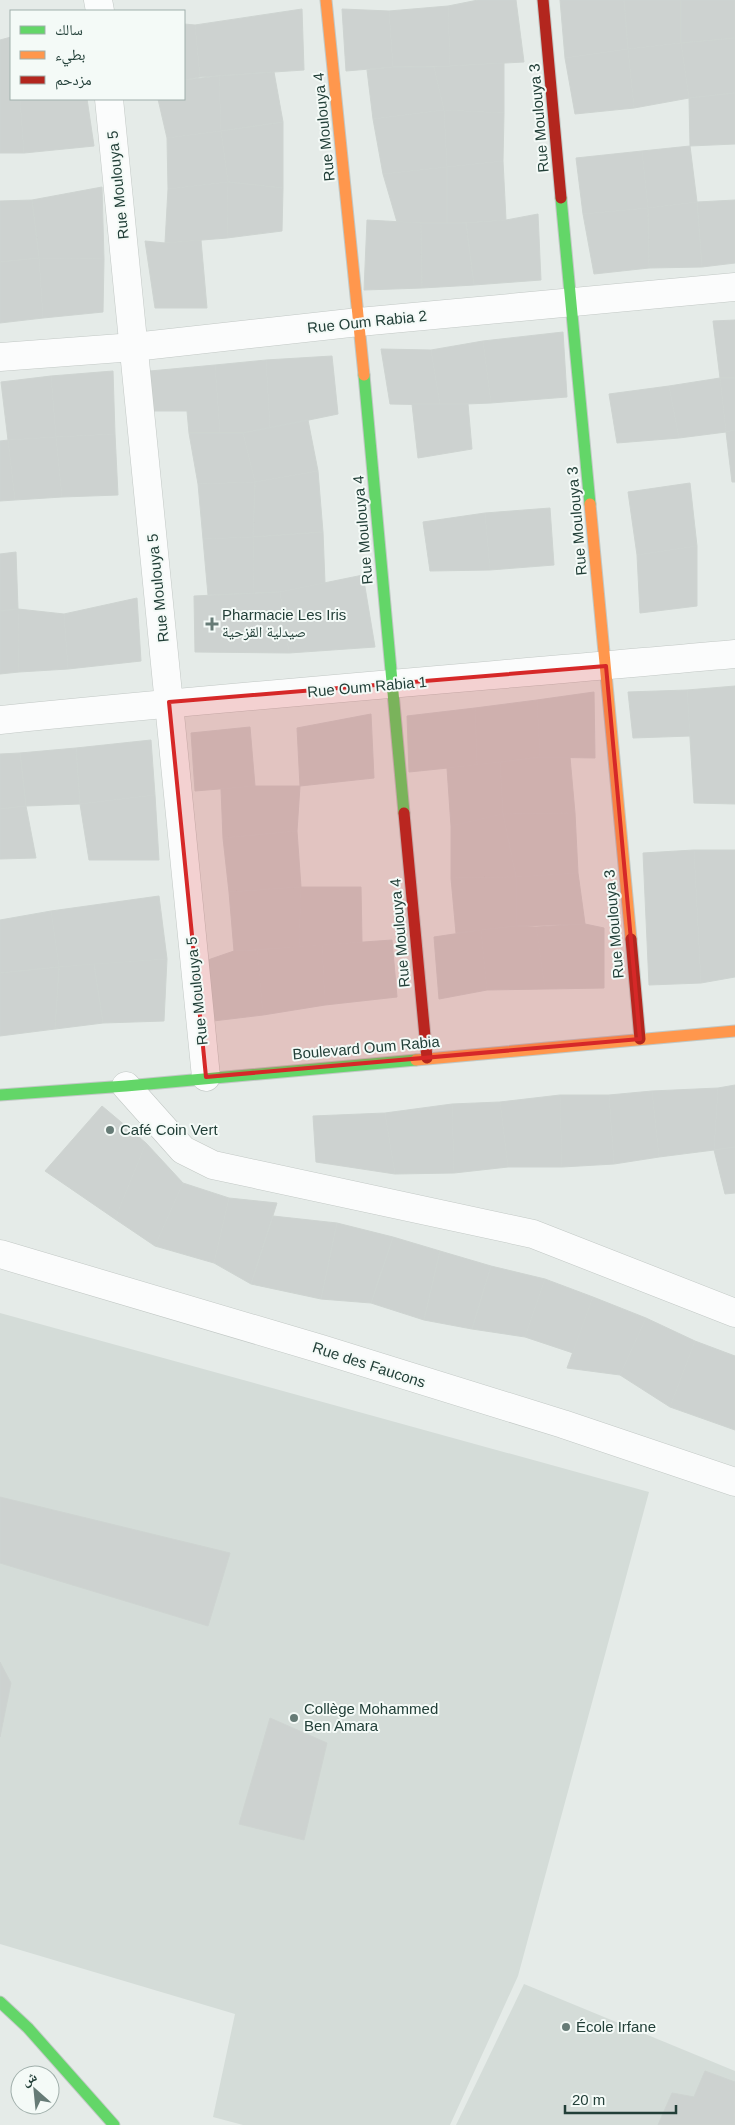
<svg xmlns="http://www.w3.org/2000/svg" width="735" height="2125" font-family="Helvetica,'Noto Naskh Arabic',sans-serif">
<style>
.built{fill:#d4dcd8}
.building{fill:#cdd2d0;stroke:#ced4d1}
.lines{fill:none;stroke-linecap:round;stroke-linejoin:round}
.street-casing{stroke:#c2c8c5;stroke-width:29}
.fast-casing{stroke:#c1c8c5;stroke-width:13}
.slow-casing{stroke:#c1c8c5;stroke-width:13}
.jam-casing{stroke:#c1c8c5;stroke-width:13}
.street{stroke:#fbfcfc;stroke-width:28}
.fast{stroke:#63d668;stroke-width:11}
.slow{stroke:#ff974d;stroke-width:11}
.jam{stroke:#b3261e;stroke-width:11}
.marked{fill:#d62828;fill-opacity:0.2;stroke:#d62828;stroke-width:4;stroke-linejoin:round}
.poi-dot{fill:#667b76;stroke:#f4faf7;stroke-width:2}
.labels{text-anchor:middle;stroke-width:4;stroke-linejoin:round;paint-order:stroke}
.street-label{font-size:15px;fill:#223f38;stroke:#f4faf7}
.poi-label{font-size:15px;fill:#223f38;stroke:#f4faf7;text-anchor:start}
</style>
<rect width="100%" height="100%" fill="#e5ebe8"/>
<!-- built -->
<g class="built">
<path d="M0 1313 649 1492 518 1976 450 2125H243L213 2117 235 2014 0 1944Z"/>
<path d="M524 1984 735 2071V2125H456Z"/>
</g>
<!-- building -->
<g class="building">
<path d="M478 0H516L524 62 450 66 448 6Z"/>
<path d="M560 0H624L628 49 565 58Z"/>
<path d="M624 0H681V43L628 49Z"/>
<path d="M681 0H735V38L681 43Z"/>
<path d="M448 6 450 66 393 67 389 11Z"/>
<path d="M302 9 304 70 200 77 195 25Z"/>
<path d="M342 9 389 11 393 67 346 71Z"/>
<path d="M184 24 195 25 200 77 184 80Z"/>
<path d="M11 37V99H20L24 153H0V40Z"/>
<path d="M735 38V93L689 98 681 43Z"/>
<path d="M681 43 689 98 634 108 628 49Z"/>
<path d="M628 49 634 108 575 114 565 58Z"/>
<path d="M504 63V113L444 110 434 67Z"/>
<path d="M393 67H434L444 110 373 119 367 70Z"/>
<path d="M274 72 283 122 221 131 219 76Z"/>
<path d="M219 76 221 131 167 138 158 99H184V80Z"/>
<path d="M735 93V144L690 146 689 98Z"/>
<path d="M20 99H87L94 146 24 153Z"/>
<path d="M444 110 504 113 503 161 447 167Z"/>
<path d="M444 110 447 167 383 174 373 119Z"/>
<path d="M283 122V188L228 182 221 131Z"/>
<path d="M221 131 228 182 168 189 167 138Z"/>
<path d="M690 146 697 202 648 208 642 151Z"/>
<path d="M642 151 648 208 583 214 576 158Z"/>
<path d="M503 161 506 220 447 224V167Z"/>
<path d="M447 167V224L397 222 383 174Z"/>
<path d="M228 182 283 188 282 231 227 238Z"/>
<path d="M228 182 227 238 165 243 168 189Z"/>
<path d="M102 187 104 259 39 258 32 200Z"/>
<path d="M32 200 39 258 0 262V201Z"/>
<path d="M735 200V263L702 267 697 202Z"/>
<path d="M697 202 702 267 649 268 648 208Z"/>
<path d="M648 208 649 268 594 274 583 214Z"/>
<path d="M538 214 541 280 474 285 466 223 506 220Z"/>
<path d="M367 220 421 223 422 288 364 290Z"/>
<path d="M421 223H466L474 285 422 288Z"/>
<path d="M201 240 207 308H155L145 241 165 243Z"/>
<path d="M39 258 104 259 103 312 43 318Z"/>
<path d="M39 258 43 318 0 323V262Z"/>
<path d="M735 320V378H720L713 321Z"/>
<path d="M563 332 567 397 491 403 483 341Z"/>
<path d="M483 341 491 403 440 405 431 350Z"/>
<path d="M381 349 431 350 440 405 390 404Z"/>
<path d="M332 356 338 414 270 428 266 360Z"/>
<path d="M266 360 270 428 243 433H220L215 365Z"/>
<path d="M215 365 220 433H189L187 411H153L150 371Z"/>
<path d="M113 371 115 434 56 437 51 376Z"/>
<path d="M51 376 56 437 8 440 1 382Z"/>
<path d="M720 378H735V430L726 432Z"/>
<path d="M720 378 726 432 679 438 669 386Z"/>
<path d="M669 386 679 438 617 443 609 394Z"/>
<path d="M412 404H468L472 449 418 458Z"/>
<path d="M308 420 318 471 255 482 243 433Z"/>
<path d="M735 430V482H732L726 432Z"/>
<path d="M189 433H243L255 482 198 484Z"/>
<path d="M115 434 118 495 62 497 56 437Z"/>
<path d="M56 437 62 497 15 500 8 440Z"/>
<path d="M8 440 15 500 0 501V441Z"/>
<path d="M318 471 323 532 253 537 255 482Z"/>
<path d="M255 482 253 537 203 539 198 484Z"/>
<path d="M690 483 697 546 637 555 628 492Z"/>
<path d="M550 508 554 565 490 570 485 513Z"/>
<path d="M485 513 490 570 430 571 423 522Z"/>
<path d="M323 532 325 583 280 592 254 593 253 537Z"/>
<path d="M253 537 254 593 208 595 203 539Z"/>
<path d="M697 546V606L640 613 637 555Z"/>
<path d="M16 552 18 609 0 611V554Z"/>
<path d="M363 575 375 647 289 653 280 592Z"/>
<path d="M280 592 289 653 195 652 194 596Z"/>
<path d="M137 598 141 661 68 669 64 614Z"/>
<path d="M18 609 19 672 0 674V611Z"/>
<path d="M18 609 64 614 68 669 19 672Z"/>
<path d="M735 686V804L694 803 687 690Z"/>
<path d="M687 690 690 736 633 738 628 692Z"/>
<path d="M594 692 595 758 540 757 537 700Z"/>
<path d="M537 700 540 757 477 765 475 708Z"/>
<path d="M475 708 477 765 409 772 407 716Z"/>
<path d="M371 714 374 778 300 786 297 728Z"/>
<path d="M250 727 255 786 195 791 191 733Z"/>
<path d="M151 740 155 795 80 804 76 748Z"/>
<path d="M76 748 80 804 26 806 20 753Z"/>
<path d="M20 753 26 806 0 809V754Z"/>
<path d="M540 757H570L575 813 503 814 500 762Z"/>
<path d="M500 762 503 814 451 826 447 768Z"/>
<path d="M255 786H300L297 831 223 838 221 789Z"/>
<path d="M155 795 159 860H89L80 804Z"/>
<path d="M26 806 36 858 0 859V809Z"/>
<path d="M575 813 578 873 516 877 503 814Z"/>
<path d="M503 814 516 877 451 878V826Z"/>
<path d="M297 831 301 887 229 892 223 838Z"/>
<path d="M694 850 701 983 649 985 643 853Z"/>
<path d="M694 850H735V977L701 983Z"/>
<path d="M578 873 585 924 516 926V877Z"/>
<path d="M516 877V926L456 933 451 878Z"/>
<path d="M301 887 299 947 234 951 229 892Z"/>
<path d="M301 887H361L362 942 299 947Z"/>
<path d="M159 896 167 959 59 967 51 911Z"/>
<path d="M51 911 59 967 0 973V920Z"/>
<path d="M585 924 604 928V988L545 989 536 927Z"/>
<path d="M516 926 536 927 545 989 487 990 481 930Z"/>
<path d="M481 930 487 990 439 999 434 937Z"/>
<path d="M392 940 397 997 325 1005 322 945Z"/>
<path d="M322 945 325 1005 263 1015 257 950Z"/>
<path d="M257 950 263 1015 205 1022 202 962 234 951Z"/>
<path d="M167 959 164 1021 103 1023 94 964Z"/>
<path d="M94 964 103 1023 55 1029 59 967Z"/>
<path d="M59 967 55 1029 0 1036V973Z"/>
<path d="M735 1085V1147L714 1150 718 1088Z"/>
<path d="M718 1088 714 1150 659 1157 652 1091Z"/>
<path d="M652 1091 659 1157 614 1164 609 1095Z"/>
<path d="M560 1095 562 1167H508L500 1102Z"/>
<path d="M560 1095H609L614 1164 562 1167Z"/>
<path d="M500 1102 508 1167 454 1173 452 1104Z"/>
<path d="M452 1104 454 1173 395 1174 385 1113Z"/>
<path d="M102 1106 146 1143 115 1219 45 1171Z"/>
<path d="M385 1113 395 1174 316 1162 313 1116Z"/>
<path d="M146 1143 183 1183 155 1246 115 1219Z"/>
<path d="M735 1147V1193L725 1194 714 1150Z"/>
<path d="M183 1183 229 1198 214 1263 155 1246Z"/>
<path d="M229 1198 277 1203 251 1284 214 1263Z"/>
<path d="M273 1216 337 1223 321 1299 251 1284Z"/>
<path d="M337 1223 393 1237 371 1303 321 1299Z"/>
<path d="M393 1237 440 1251 424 1320 371 1303Z"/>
<path d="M440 1251 491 1266 472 1329 424 1320Z"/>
<path d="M491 1266 545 1279 525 1337 472 1329Z"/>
<path d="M545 1279 593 1297 573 1353 525 1337Z"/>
<path d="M593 1297 646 1318 620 1375 567 1368Z"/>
<path d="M646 1318 695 1341 670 1407 620 1375Z"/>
<path d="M695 1341 735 1356V1430L670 1407Z"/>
<path d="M0 1497 230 1553 208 1626 0 1563Z"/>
<path d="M0 1662 11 1683 0 1737Z"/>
<path d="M270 1718 327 1743 304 1840 239 1824Z"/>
<path d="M705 2071 735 2082V2125H658L672 2093 694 2097Z"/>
</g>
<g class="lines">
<!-- street casing -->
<g class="street-casing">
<g id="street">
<path d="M98 0 100 11"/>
<path d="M109 99 206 1077"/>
<path d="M0 357 134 347 359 322 735 287"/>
<path d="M0 720C245 695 490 676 735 654"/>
<path d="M126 1086 183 1150 213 1165 533 1234 735 1313"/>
<path d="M0 1254 321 1349 563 1424 735 1482"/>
</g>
</g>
<!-- fast casing -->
<g class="fast-casing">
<g id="fast">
<path d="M561 198 590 504"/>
<path d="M364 375 404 813"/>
<path d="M0 1095 126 1086 416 1060"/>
<path d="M0 2002 28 2028 114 2125"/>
</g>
</g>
<!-- slow casing -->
<g class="slow-casing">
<g id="slow">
<path d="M326 0 364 375"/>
<path d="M590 504 631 939"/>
<path d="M416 1060 735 1031"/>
</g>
</g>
<!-- jam casing -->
<g class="jam-casing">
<g id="jam">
<path d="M543 0 561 198"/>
<path d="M404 813 427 1058"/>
<path d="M631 939 640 1039"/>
</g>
</g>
<!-- street -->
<use href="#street" class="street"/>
<!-- fast -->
<use href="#fast" class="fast"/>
<!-- slow -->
<use href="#slow" class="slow"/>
<!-- jam -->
<use href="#jam" class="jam"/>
</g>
<!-- marked area -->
<path class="marked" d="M606 666 640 1039 206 1077 169 702Z"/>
<!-- markers -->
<g class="poi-dot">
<path d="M209.5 616.5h5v5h5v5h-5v5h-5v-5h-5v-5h5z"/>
<circle cx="110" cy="1130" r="5"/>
<circle cx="294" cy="1718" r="5"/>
<circle cx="566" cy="2027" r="5"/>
</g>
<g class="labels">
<!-- street labels -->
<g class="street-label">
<text transform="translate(539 118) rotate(-95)" y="5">Rue Moulouya 3</text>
<text transform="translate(324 127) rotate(-96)" y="5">Rue Moulouya 4</text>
<text transform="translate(118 185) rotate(-96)" y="5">Rue Moulouya 5</text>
<text transform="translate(367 322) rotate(-6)" y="5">Rue Oum Rabia 2</text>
<text transform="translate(577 521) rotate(-95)" y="5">Rue Moulouya 3</text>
<text transform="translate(363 530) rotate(-95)" y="5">Rue Moulouya 4</text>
<text transform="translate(158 588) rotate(-96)" y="5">Rue Moulouya 5</text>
<text transform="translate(367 687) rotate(-5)" y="5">Rue Oum Rabia 1</text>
<text transform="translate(614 924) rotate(-95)" y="5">Rue Moulouya 3</text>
<text transform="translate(400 933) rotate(-95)" y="5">Rue Moulouya 4</text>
<text transform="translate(197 991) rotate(-96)" y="5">Rue Moulouya 5</text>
<text transform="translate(366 1048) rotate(-5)" y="5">Boulevard Oum Rabia</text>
<text transform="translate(369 1365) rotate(18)" y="5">Rue des Faucons</text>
</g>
<!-- poi labels -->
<g class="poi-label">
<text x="222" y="620">Pharmacie Les Iris<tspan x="222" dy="17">صيدلية القزحية</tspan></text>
<text x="120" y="1135">Café Coin Vert</text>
<text x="304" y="1714">Collège Mohammed<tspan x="304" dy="17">Ben Amara</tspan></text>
<text x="576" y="2032">École Irfane</text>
</g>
</g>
<!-- legend -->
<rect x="10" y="10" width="175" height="90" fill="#f4faf7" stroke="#a0afab"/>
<rect x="20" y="26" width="25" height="8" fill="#63d668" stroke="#a0afab"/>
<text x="55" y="35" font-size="15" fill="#223f38">سالك</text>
<rect x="20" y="51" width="25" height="8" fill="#ff974d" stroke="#a0afab"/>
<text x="55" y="60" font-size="15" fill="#223f38">بطيء</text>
<rect x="20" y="76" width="25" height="8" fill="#b3261e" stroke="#a0afab"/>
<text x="55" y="85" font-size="15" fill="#223f38">مزدحم</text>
<!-- north arrow -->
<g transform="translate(35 2090) rotate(333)"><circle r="24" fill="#f4faf7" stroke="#a0afab"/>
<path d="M0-4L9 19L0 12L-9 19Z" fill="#667b76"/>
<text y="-8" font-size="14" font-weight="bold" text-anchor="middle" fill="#223f38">ش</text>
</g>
<!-- scale -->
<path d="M565 2105v8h111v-8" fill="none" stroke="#223f38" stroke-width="2.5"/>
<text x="572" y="2105" font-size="15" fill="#223f38" stroke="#f4faf7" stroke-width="4" paint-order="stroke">20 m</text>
</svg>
